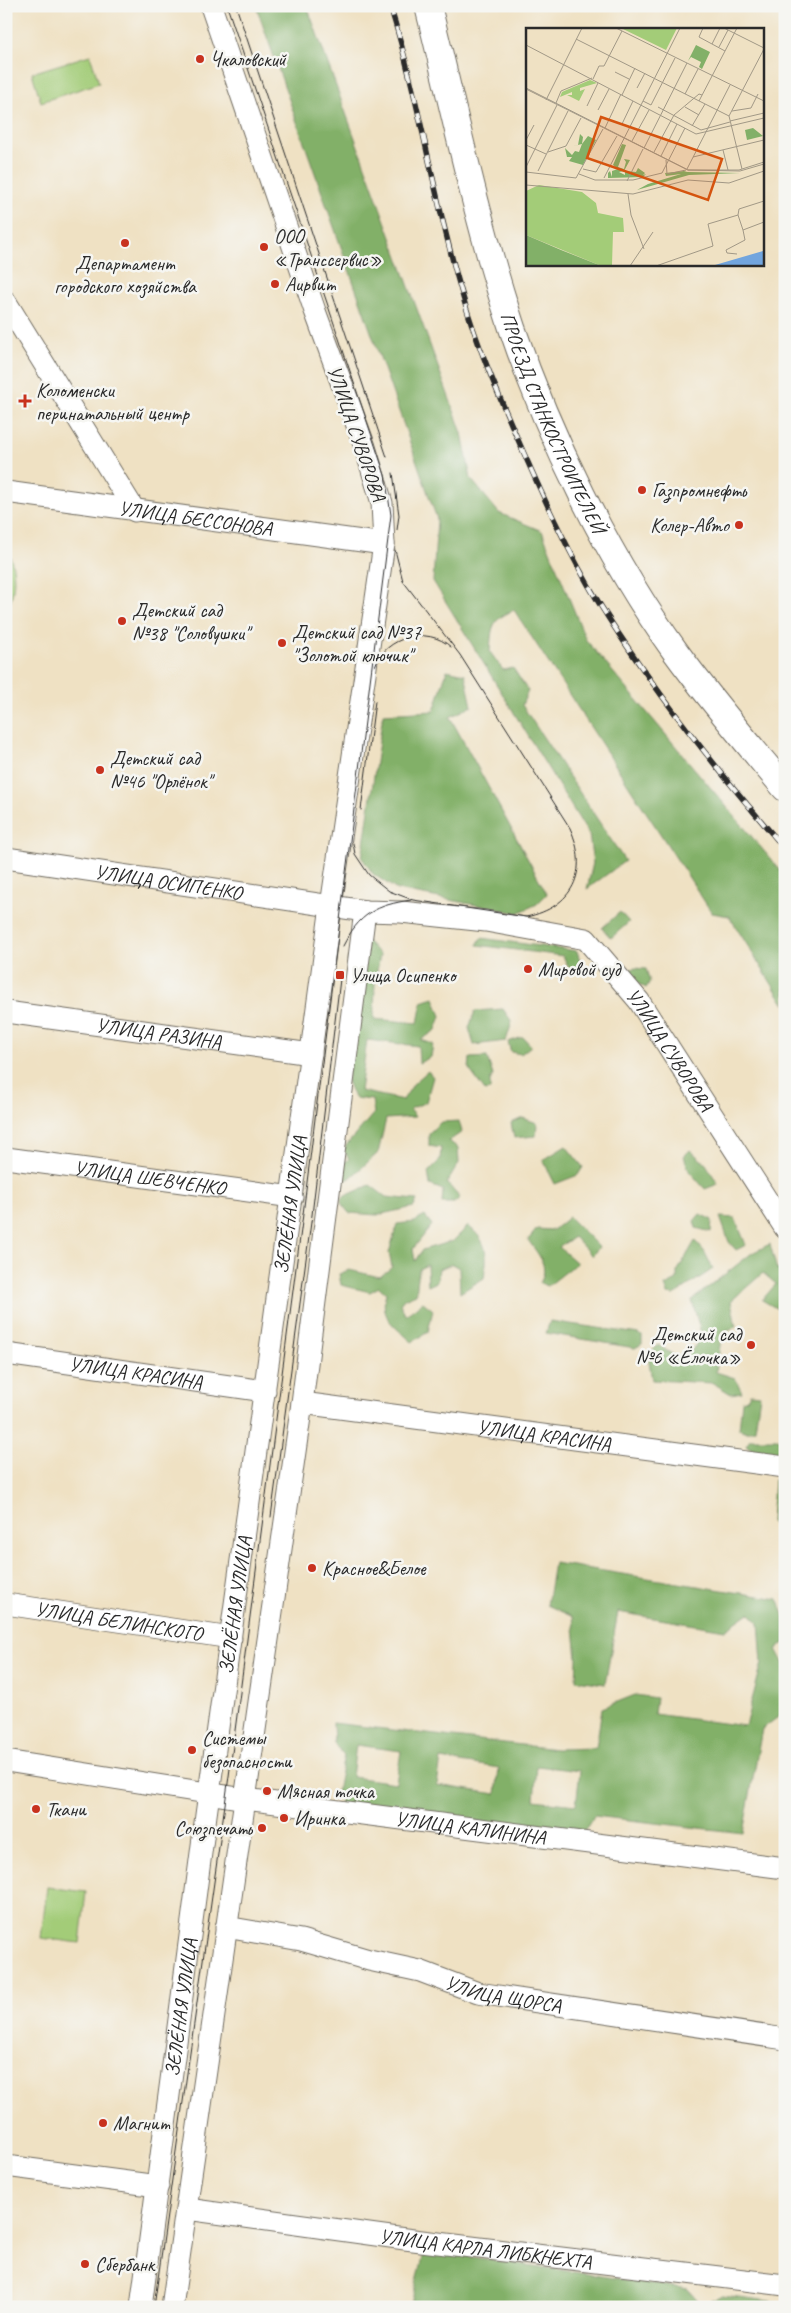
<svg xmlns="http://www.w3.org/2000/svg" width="791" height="2313" font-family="Caveat,sans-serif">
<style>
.green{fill:#a3cc78;stroke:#677c52}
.forest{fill:#82b068;stroke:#566e4a;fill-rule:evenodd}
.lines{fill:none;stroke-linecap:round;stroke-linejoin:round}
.minor-casing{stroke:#706b60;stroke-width:23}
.major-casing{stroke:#706b60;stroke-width:28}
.minor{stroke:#fff;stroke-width:21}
.major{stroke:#fff;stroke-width:26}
.tram{stroke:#2b2b2b;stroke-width:1}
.rail-casing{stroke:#2b2b2b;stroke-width:5.5}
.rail{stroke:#f6f6f2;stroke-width:4;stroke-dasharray:11;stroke-linecap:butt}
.poi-dot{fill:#c8321e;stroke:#f6f6f2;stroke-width:2}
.labels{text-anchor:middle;stroke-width:5;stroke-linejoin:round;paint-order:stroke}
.poi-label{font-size:20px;fill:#2b2b2b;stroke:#f6f6f2;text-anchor:start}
.street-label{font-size:20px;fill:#2b2b2b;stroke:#f6f6f2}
.inset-road{fill:none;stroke:#a19886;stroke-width:1}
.view{fill:#d5540f;fill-opacity:0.15;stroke:#d5540f;stroke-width:2.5}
.inset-edge{fill:none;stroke:#2b2b2b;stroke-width:2.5}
</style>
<rect width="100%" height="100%" fill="#f6f6f2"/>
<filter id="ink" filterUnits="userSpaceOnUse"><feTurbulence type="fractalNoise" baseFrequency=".02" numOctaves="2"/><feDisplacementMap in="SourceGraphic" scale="10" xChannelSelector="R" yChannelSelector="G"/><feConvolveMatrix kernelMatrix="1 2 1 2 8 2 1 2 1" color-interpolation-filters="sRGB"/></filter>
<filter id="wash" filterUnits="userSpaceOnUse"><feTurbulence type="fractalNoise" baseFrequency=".0096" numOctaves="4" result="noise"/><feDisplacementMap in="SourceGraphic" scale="20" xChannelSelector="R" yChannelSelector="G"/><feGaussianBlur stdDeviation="1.12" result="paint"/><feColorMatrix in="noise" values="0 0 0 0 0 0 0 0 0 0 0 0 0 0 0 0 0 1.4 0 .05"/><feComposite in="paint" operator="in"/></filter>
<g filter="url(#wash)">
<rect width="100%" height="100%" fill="#efe1c3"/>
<!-- green -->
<g class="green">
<path d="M90 55 99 83 41 102 32 73Z"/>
<path d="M6 550C17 563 16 596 6 609Z"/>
<path d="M47 1887 86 1892 80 1943 41 1938Z"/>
</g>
<!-- forest -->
<g class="forest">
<path d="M256 6H307L462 433 471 479 499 513 542 531 586 640 785 876V1005L729 916 712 913 514 610C490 621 492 627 490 652L503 670 513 668 528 691 522 705 625 861 587 889 593 863 589 835 433 581 437 519Z"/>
<path d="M447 670 465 674 472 706 450 717 547 894 537 904 518 913 397 890 373 874 362 858 383 714 434 711Z"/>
<path d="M620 912 629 922 611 938 602 928Z"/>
<path d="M364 938 380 955 375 982 374 1019 418 1023 422 1002 434 998 441 1016 436 1030 421 1040 433 1044 431 1057 419 1063 418 1046 367 1040 360 1091 403 1100 414 1083 428 1071 433 1077 426 1102 410 1109 415 1117 386 1119 378 1153 349 1179 335 1181 333 1172 349 1159 343 1149 374 1113 372 1100 354 1098 347 1081Z"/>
<path d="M481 938 577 951 582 966 570 970 563 956 477 945Z"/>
<path d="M633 968 646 969 650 982 646 988 633 981 628 974Z"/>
<path d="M503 1009 512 1022 506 1041 474 1045 469 1028 475 1011Z"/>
<path d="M523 1037 531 1046 521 1054 511 1052 508 1042Z"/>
<path d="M487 1057 493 1075 490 1081V1090L485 1091 469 1069 470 1058Z"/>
<path d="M523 1118 537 1123 536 1136 514 1138 511 1123Z"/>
<path d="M459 1121 462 1132 449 1141 458 1148 459 1163 447 1183 460 1198 454 1203H442L443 1190 430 1185 428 1172 440 1160 441 1148 429 1146V1133L441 1122Z"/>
<path d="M566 1146 583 1167 578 1175 555 1184 543 1160Z"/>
<path d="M690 1150 706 1164 718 1184 705 1189 689 1171 684 1156Z"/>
<path d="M370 1185 386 1197 417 1200 414 1207 377 1215 349 1213 341 1203 343 1197Z"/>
<path d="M700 1214 712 1220 711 1232 696 1228 694 1221Z"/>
<path d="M425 1216 432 1225 413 1249 415 1261 422 1250 453 1241 468 1226C488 1241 488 1256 484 1278L460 1293 459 1268 452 1264 439 1269 437 1282 428 1286 427 1265 419 1269 416 1294 404 1299 400 1304 406 1315 423 1302 433 1310 428 1332 412 1342C395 1326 379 1319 386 1293L379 1287 370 1292 341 1285 339 1274 349 1270 380 1277 392 1267 389 1253 397 1224 414 1222Z"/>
<path d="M569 1217 599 1247 592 1256 574 1237 559 1247 577 1263 548 1286 540 1283C550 1266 538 1254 528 1240L537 1229 553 1230Z"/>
<path d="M720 1217 735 1218 746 1245 736 1250 729 1242Z"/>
<path d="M695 1241 704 1251 713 1269 674 1295 668 1294 665 1286 677 1280V1272Z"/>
<path d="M770 1244 777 1270 785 1268V1309L781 1311 762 1300 776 1284 763 1273 731 1301 736 1327 722 1332 716 1372 735 1378 742 1392 731 1394 713 1383 652 1380 648 1355 658 1345 683 1361 702 1337 692 1300 752 1253Z"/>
<path d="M550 1321 639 1334 642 1336V1344L635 1348 546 1333Z"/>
<path d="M750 1394 760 1395 755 1429 747 1432 739 1429 742 1401 747 1399Z"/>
<path d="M750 1439H785V1456L754 1451 746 1445Z"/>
<path d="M785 1469V1489H783L779 1519 785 1520V1576L779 1553 782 1532 771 1522 774 1480Z"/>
<path d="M554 1563 778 1599 785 1617V1644L776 1649 785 1666V1712L762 1729 743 1833 594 1816 580 1838 342 1810 337 1792 344 1755 334 1744 333 1723 556 1749 596 1748 602 1708 635 1695 656 1698 654 1714 745 1726 762 1663 759 1623 749 1613 725 1630 618 1612 605 1684 576 1680 577 1659 573 1617 547 1605ZM356 1745 401 1751 396 1783 352 1777ZM441 1759 499 1768 496 1794 437 1785ZM537 1766 580 1771 576 1805 534 1800Z"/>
<path d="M425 2250 688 2289 702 2305 722 2295 785 2303V2307H410Z"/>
</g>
</g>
<g filter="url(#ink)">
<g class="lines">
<!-- minor casing -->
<g class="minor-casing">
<g id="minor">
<path d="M6 302 135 511"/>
<path id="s1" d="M6 492 384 544"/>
<path id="s2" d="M6 858 365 911 401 912 486 921 586 939 639 1001 785 1228"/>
<path id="s3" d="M6 1012 311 1054"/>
<path id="s4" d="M6 1158 292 1197"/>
<path id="s5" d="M6 1354 265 1391"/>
<path id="s6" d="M302 1403 785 1467"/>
<path id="s7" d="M6 1604 231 1638"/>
<path id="s8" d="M6 1761 245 1799 785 1868"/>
<path id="s9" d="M226 1927 301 1940 369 1960 420 1971 478 1993 785 2039"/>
<path d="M6 2166 158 2186"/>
<path id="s10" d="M187 2209 405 2239 785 2285"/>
<path id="s11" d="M141 2307 206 1815 331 906 384 544 382 503 365 447 315 311 211 6"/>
<path d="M172 2307 302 1403 365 911"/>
</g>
</g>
<!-- major casing -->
<g class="major-casing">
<g id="major">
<path id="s12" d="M428 6C455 114 477 222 512 328 549 437 608 558 675 651 710 699 747 743 785 788"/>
</g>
</g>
<!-- minor -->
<use href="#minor" class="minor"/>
<!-- major -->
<use href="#major" class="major"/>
<!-- tram -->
<g class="tram">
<path d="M236 6 387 457"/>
<path d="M393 473 399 515 397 530"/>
<path d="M375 666C385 637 427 625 451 647"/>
<path d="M361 810 375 701"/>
<path d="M353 843 355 854 369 875 389 891 413 900 526 917C573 907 590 872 570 828L460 655 403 581 395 550"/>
<path d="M343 946C359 914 376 905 411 900"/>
<path d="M271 1517 312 1215 340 979"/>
<path d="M154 2307 229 1776 302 1222 391 515 385 475 227 6"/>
</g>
<!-- rail casing -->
<g class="rail-casing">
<path id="rail" d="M390 6C419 98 433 194 460 287 475 340 497 392 519 442 543 497 568 552 599 603 653 690 718 771 785 849"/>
</g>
<!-- rail -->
<use href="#rail" class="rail"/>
</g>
</g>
<!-- markers -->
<g class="poi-dot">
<circle cx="200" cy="59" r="5"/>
<circle cx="125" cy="243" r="5"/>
<circle cx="264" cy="247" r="5"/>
<circle cx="275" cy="284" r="5"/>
<path d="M22.5 393.5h5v5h5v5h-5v5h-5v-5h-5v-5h5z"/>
<circle cx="642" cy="490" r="5"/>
<circle cx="739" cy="525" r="5"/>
<circle cx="122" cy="621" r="5"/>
<circle cx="282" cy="643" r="5"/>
<circle cx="100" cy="770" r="5"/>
<circle cx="528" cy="969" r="5"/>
<rect x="335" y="970" width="10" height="10" rx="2.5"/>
<circle cx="751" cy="1345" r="5"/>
<circle cx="312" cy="1568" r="5"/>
<circle cx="192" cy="1750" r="5"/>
<circle cx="267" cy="1791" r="5"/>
<circle cx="36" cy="1809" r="5"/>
<circle cx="284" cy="1818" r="5"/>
<circle cx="262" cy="1828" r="5"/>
<circle cx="103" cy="2123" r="5"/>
<circle cx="85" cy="2264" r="5"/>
</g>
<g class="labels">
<!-- poi labels -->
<g class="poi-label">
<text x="210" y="66">Чкаловский</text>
<text x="274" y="243">ООО<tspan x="274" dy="23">«Транссервис»</tspan></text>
<text x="125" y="270" text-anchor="middle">Департамент<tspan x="125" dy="23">городского хозяйства</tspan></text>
<text x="285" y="291">Аирвит</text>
<text x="36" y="397">Коломенски<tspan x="36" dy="23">перинатальный центр</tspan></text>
<text x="652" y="497">Газпромнефть</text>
<text x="729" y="532" text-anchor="end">Колер-Авто</text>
<text x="132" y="617">Детский сад<tspan x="132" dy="23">№38 "Соловушки"</tspan></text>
<text x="292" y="639">Детский сад №37<tspan x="292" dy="23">"Золотой ключик"</tspan></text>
<text x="110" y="765">Детский сад<tspan x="110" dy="23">№46 "Орлёнок"</tspan></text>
<text x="538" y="976">Мировой суд</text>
<text x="350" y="982">Улица Осипенко</text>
<text x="741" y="1341" text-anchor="end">Детский сад<tspan x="741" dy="23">№6 «Ёлочка»</tspan></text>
<text x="322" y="1575">Красное&amp;Белое</text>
<text x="202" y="1745">Системы<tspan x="202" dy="23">безопасности</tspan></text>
<text x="277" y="1798">Мясная точка</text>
<text x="46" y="1816">Ткани</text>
<text x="294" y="1825">Иринка</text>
<text x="252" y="1835" text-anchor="end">Союзпечать</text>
<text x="113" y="2130">Магнит</text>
<text x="95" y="2271">Сбербанк</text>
</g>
<!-- street labels -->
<g class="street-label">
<text dy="7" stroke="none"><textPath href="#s12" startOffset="436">ПРОЕЗД СТАНКОСТРОИТЕЛЕЙ</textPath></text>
<text transform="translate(357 433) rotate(71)" y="7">УЛИЦА СУВОРОВА</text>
<text dy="7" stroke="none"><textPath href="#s1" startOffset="191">УЛИЦА БЕССОНОВА</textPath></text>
<text dy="7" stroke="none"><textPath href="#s2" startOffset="164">УЛИЦА ОСИПЕНКО</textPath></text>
<text dy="7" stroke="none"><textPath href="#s3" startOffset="154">УЛИЦА РАЗИНА</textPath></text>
<text dy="7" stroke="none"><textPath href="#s2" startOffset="725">УЛИЦА СУВОРОВА</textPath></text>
<text dy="7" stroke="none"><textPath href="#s4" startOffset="145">УЛИЦА ШЕВЧЕНКО</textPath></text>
<text dy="7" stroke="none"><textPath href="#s11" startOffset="1112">ЗЕЛЁНАЯ УЛИЦА</textPath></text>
<text dy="7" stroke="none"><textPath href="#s5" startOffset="131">УЛИЦА КРАСИНА</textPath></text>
<text dy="7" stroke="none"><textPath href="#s6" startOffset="244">УЛИЦА КРАСИНА</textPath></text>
<text dy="7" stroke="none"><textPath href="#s11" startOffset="708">ЗЕЛЁНАЯ УЛИЦА</textPath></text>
<text dy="7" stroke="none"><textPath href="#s7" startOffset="114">УЛИЦА БЕЛИНСКОГО</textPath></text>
<text dy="7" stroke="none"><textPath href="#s8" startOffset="469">УЛИЦА КАЛИНИНА</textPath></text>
<text dy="7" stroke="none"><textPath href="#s9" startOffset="286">УЛИЦА ЩОРСА</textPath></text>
<text dy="7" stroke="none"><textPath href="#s11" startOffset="302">ЗЕЛЁНАЯ УЛИЦА</textPath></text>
<text dy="7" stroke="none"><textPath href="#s10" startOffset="301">УЛИЦА КАРЛА ЛИБКНЕХТА</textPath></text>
</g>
</g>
<!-- overview -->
<g transform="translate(526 28)">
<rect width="238" height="238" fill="#efe1c3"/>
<path d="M95 0H151L140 22ZM64 52 71 55 54 60V63L59 61 53 73 41 67H46V64L34 69 36 64ZM13 157 56 164 70 175 72 185 97 190 98 204H87L86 237H73L0 207V163Z" fill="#a3cc78"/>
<path d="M170 17 184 24 176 41 173 39 175 34 165 29 162 33ZM227 100 237 108 221 112 219 102ZM54 106 57 109 56 116 62 108 70 112 57 137 43 133 46 129H41L39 120 46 127 49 123 53 124 56 116 43 119 52 117ZM96 116 100 117 92 139 98 141 100 134 98 131 104 132 98 143 93 144 99 147V143L110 144 112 140 119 145 117 147 120 146 117 149 82 150V145L84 143 86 149V143L92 141 87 137ZM158 143 161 144 214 145 163 147 111 162 122 156 155 146 140 148 139 145ZM0 207 35 222 73 237H0Z" fill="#82b068"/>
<path d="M237 223V237H189Z" fill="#72a5de"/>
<path class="inset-road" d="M90 0 238 73M177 0 173 9 199 23M198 0 238 20M50 11 203 88M186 16 194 0M0 17 170 106 238 90M193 19 202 2M89 44 103 51M67 51 73 38H78L96 3M0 60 162 142H213L238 134M111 60 119 45M0 61 162 142 214 143 238 136M159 66 172 41M96 67 109 40M20 72 56 0M117 73 125 77 149 30M173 73 211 0M30 75 35 63 66 50M61 78 72 55M132 79 175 102 204 94M159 79 173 87M72 82 83 61M206 83 225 80 232 66M204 93 238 85M96 96 107 73M166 98 179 76M79 100 95 66M0 112 8 97M106 113 123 82M0 117 20 126M118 120 161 35M197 122 202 142M22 124 40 118 55 90M128 124 148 87 173 66 176 67M135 128 151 96M167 129 238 112M140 132 141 146 160 142M0 139 31 77M57 141 70 144 91 108M161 141 204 57M216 141 203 88 238 21M12 143 42 83M0 144 50 150 77 101M53 146 69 152H107L136 145 159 100M78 150 154 0M101 153 117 121M0 157 107 166 162 152 203 155 238 143M102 166 105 187 118 221M212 187 213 181 238 173M211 226 201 225 200 222 219 212 217 202M104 238 127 204M130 238 187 218 182 196 212 187 217 202 238 194"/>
<path class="view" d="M75 89 196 131 182 172 61 130Z"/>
<rect width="238" height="238" class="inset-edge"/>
</g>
<!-- margin -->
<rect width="791" height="2313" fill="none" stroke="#f6f6f2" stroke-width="25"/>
</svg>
